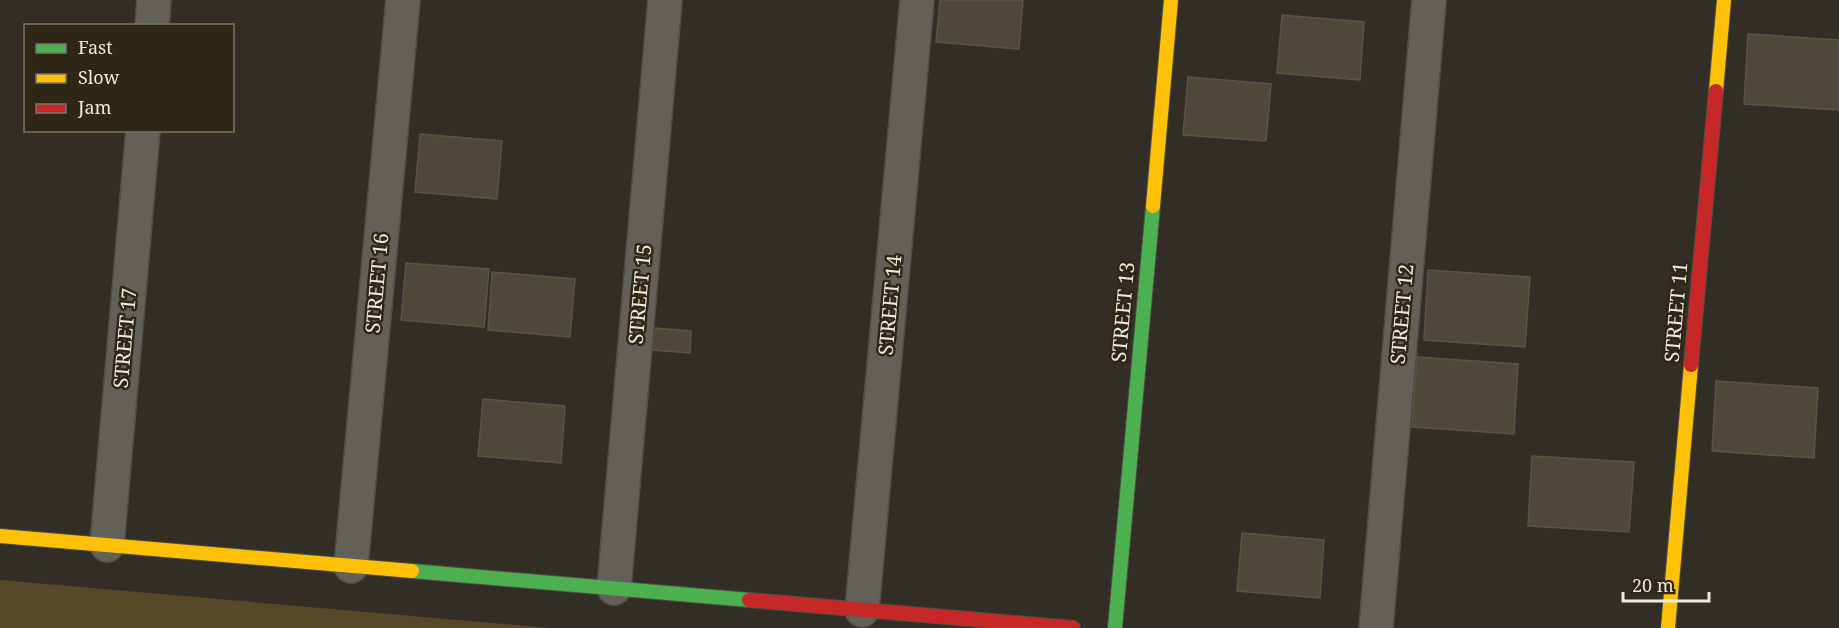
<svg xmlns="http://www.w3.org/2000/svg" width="1839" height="628" font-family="'Noto Serif',serif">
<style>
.green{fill:#564828}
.building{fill:#4e483a;stroke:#57544d;stroke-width:1.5}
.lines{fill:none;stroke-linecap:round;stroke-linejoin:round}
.street-casing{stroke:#504d45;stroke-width:36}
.fast-casing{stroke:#504d45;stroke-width:16}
.slow-casing{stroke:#504d45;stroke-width:16}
.jam-casing{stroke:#504d45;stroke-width:16}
.street{stroke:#63605a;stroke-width:33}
.fast{stroke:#4caf50;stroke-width:14}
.slow{stroke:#ffc107;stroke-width:14}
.jam{stroke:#c62828;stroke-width:14}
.labels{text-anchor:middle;stroke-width:5;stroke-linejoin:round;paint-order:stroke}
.street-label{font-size:20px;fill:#eee9df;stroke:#2e2717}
</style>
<rect width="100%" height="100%" fill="#322e26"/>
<!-- green -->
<path class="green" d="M0 580 550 628H0Z"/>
<!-- building -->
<g class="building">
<path d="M940 0H1023L1019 49 936 42Z"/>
<path d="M1282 15 1364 22 1360 80 1277 73Z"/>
<path d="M1748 34 1839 40V110L1744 104Z"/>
<path d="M1188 77 1271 84 1266 141 1183 135Z"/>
<path d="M420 134 502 141 497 199 415 192Z"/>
<path d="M406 263 489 269 484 327 401 320Z"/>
<path d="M1428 270 1530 277 1525 347 1424 340Z"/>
<path d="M492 272 575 279 570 337 488 330Z"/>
<path d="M642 327 691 331 690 353 640 349Z"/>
<path d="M1417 357 1518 364 1514 434 1412 427Z"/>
<path d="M1716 381 1818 388 1814 458 1712 451Z"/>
<path d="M483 399 565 406 561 463 478 456Z"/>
<path d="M1532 456 1634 462 1629 532 1528 526Z"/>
<path d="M1242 533 1324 540 1320 598 1237 591Z"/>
</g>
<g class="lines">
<!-- street casing -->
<g class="street-casing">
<g id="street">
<path d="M152 26 154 0"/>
<path d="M107 545 143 130"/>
<path d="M351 566 403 0"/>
<path d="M614 588 665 0"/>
<path d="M862 610 917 0"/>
<path d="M1376 628 1429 0"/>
</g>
</g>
<!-- fast casing -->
<g class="fast-casing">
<g id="fast">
<path d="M412 571 749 600"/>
<path d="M1115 628 1153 206"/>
</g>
</g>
<!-- slow casing -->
<g class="slow-casing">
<g id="slow">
<path d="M1716 91 1724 0"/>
<path d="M1153 206 1171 0"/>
<path d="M0 536 412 571"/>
<path d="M1668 628 1691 365"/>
</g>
</g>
<!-- jam casing -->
<g class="jam-casing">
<g id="jam">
<path d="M1691 365 1716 91"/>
<path d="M749 600 1073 628"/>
</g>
</g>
<!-- street -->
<use href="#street" class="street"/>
<!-- fast -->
<use href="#fast" class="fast"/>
<!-- slow -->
<use href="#slow" class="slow"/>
<!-- jam -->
<use href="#jam" class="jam"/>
</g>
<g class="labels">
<!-- street labels -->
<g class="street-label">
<text transform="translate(377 283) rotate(-85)" y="7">STREET 16</text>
<text transform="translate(640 294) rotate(-85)" y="7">STREET 15</text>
<text transform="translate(890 305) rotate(-85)" y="7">STREET 14</text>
<text transform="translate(1123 312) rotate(-85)" y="7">STREET 13</text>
<text transform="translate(1676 312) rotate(-85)" y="7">STREET 11</text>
<text transform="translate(1402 314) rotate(-85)" y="7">STREET 12</text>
<text transform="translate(125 338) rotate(-85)" y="7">STREET 17</text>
</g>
</g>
<!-- legend -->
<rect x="24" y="24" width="210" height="108" fill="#2e2717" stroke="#7b7567" stroke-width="1.5"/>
<rect x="36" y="44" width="30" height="9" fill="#4caf50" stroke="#7b7567" stroke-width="1.5"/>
<text x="78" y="54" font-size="18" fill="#eee9df">Fast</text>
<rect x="36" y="74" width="30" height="9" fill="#ffc107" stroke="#7b7567" stroke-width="1.5"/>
<text x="78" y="84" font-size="18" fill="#eee9df">Slow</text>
<rect x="36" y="104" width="30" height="9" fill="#c62828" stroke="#7b7567" stroke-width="1.5"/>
<text x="78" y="114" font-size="18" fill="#eee9df">Jam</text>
<!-- scale -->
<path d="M1623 592v9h86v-9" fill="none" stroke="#eee9df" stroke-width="3"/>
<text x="1632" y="592" font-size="18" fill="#eee9df" stroke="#2e2717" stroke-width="4.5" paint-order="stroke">20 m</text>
</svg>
